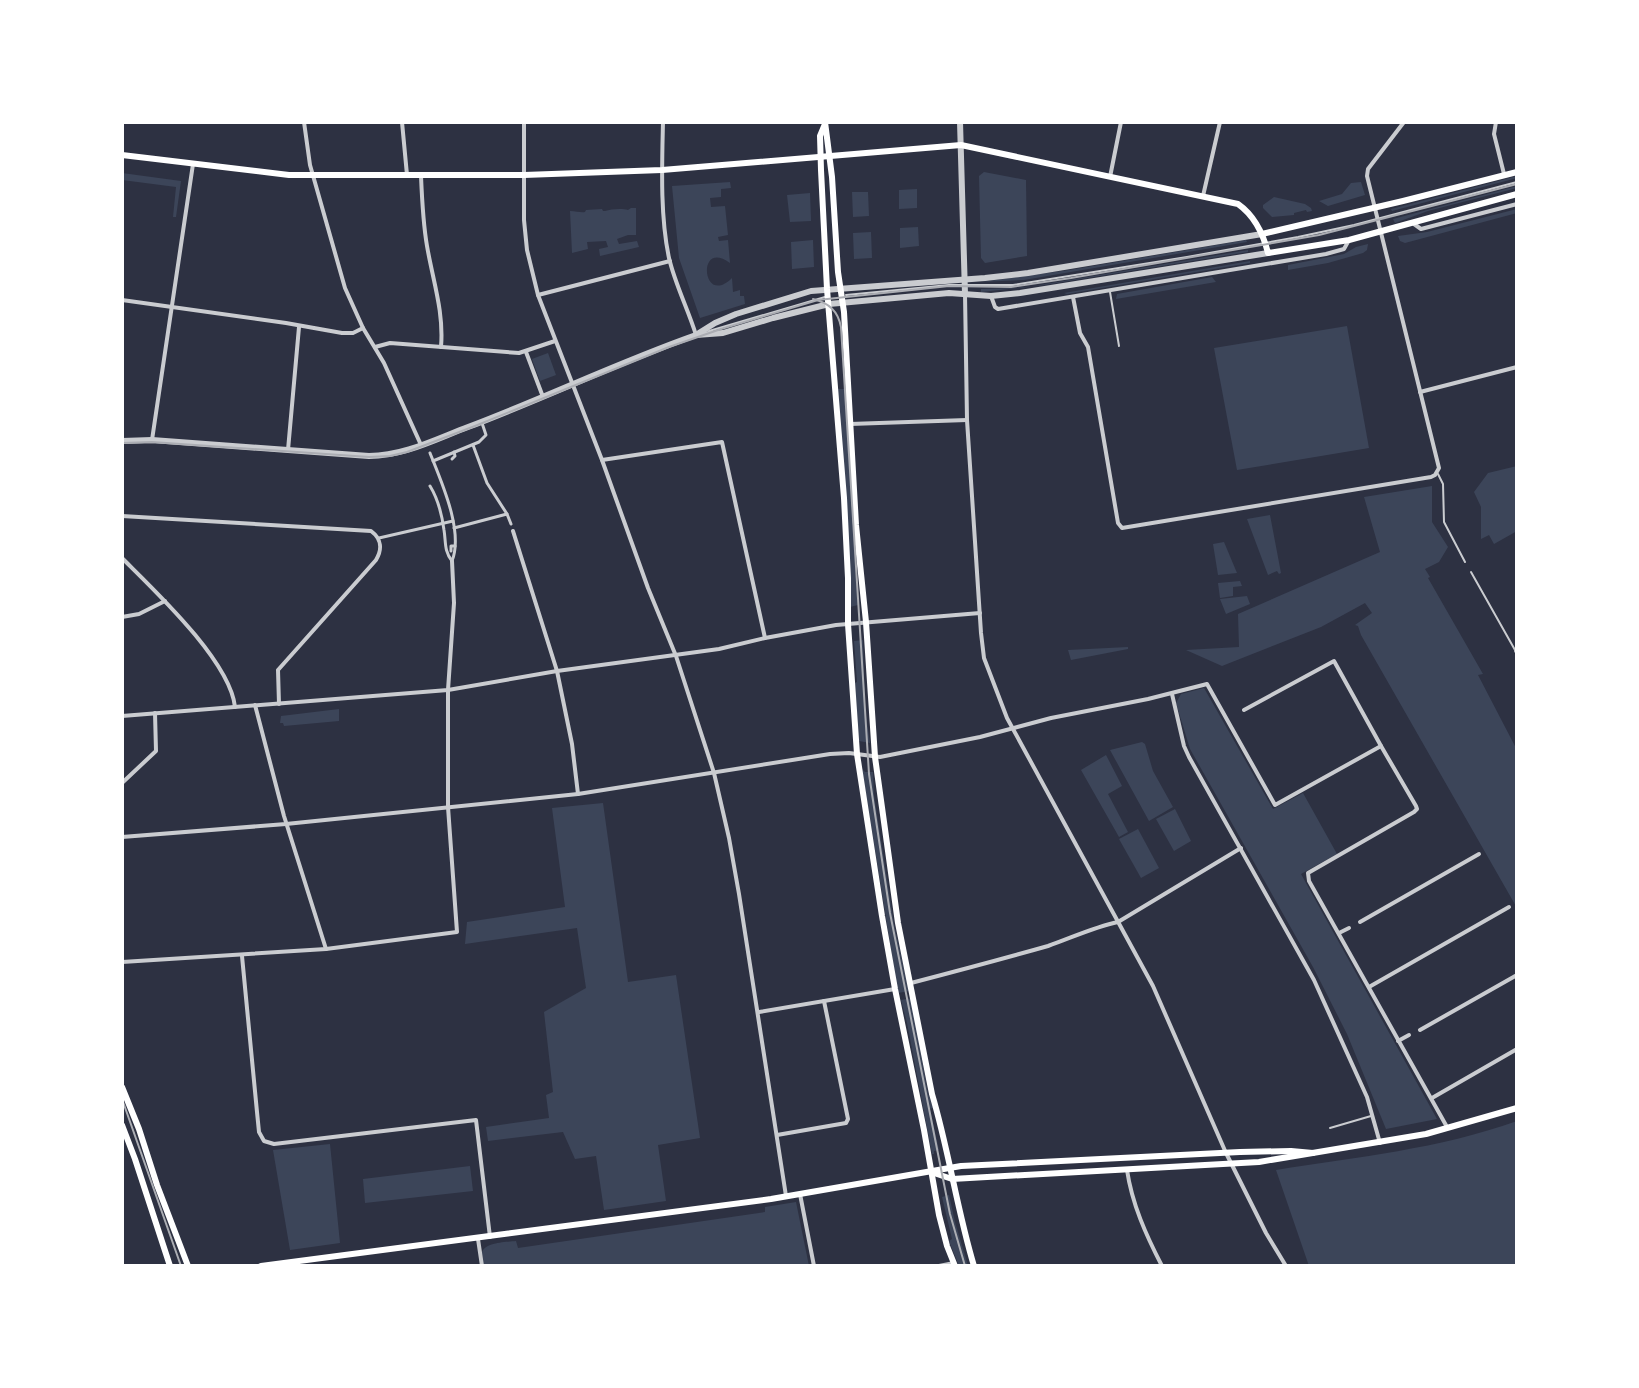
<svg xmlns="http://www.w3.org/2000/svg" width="1639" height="1388" font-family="'Noto Sans',sans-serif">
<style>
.green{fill:#3c4559}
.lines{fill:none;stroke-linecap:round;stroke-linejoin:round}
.service{stroke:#caccd0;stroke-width:2}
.pedestrian{stroke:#caccd0;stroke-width:3}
.minor{stroke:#caccd0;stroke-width:4}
.tertiary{stroke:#caccd0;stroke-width:6}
.secondary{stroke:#fff;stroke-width:6}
.tram{stroke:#abadb3;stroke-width:2}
</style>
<rect width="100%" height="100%" fill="#2d3142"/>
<!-- green -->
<g class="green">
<path d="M984 172 1026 180 1027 256 985 263 981 258 979 176Z"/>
<path d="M122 173 181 181 176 217H173L176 187 122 180Z"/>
<path d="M1517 176V178L1392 211 1391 209Z"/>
<path d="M730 182 731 188 721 189V197L710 198 711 207 725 206 728 235 718 237 719 241 728 240 730 263C696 238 702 308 732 278L733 292 740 290V296H744L745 304 700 318 679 258 672 186Z"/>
<path d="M1361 182 1365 195 1328 206 1319 201 1342 194 1351 183Z"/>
<path d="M1517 186V188L1428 211 1395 223 1393 219Z"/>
<path d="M917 189V208L899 209V190Z"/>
<path d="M852 192H868L869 216 853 217Z"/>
<path d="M810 193 811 221 790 222 787 195Z"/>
<path d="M1274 197 1305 204 1311 208 1312 211 1307 212 1306 210 1294 213V215L1272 217 1263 208V205Z"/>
<path d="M631 208H636V235H628L617 239 619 244 637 241 639 247 600 256 599 249 608 247 606 241 587 242 588 249 572 253 570 211C577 211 580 213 585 212L586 210 602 209 603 211H605C611 209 622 208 628 210Z"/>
<path d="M1517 209V213L1405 243 1400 241 1398 236 1427 232Z"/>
<path d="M918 227 919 246 900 248V228Z"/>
<path d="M871 232 872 258 854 259 853 233Z"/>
<path d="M813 240 814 267 792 269 791 242Z"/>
<path d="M1246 240 1247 242 1024 280 981 282 1069 270Z"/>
<path d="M1368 244 1367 250 1363 253 1328 263 1288 270V265L1344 254 1356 247Z"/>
<path d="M1248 250V252L1044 285 981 292V289L1022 288Z"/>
<path d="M1250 261V263L1067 294 1064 293Z"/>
<path d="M1212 277 1216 282 1116 299 1117 294Z"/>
<path d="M1347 326 1369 448 1237 470 1214 348Z"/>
<path d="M548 353 556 375 540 381 532 359Z"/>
<path d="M837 389H846L857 561 855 562 858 605 850 607Z"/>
<path d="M1517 466V531L1494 544 1489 535 1481 539V507L1474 492 1488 473Z"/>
<path d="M1432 486V522L1448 547 1439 562 1425 569 1430 577 1428 578 1483 674 1478 675 1517 750V908L1361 635 1358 626 1355 625 1372 613 1365 603 1321 627 1222 666 1186 650 1239 647 1238 614 1380 552 1364 497Z"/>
<path d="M1270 515 1281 573 1279 574 1277 571 1268 575 1247 519Z"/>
<path d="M1224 542 1237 573 1218 575 1213 544Z"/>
<path d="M1240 581 1242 586 1233 587V596L1220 598 1218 583Z"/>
<path d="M1247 596 1250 604 1226 614 1220 599Z"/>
<path d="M863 640 865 709 870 743 859 741 855 683 857 682 854 641Z"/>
<path d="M1128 647V649L1071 660 1068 650Z"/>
<path d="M1204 688 1273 809 1303 793 1337 854 1301 874 1437 1119 1386 1129 1347 1034 1313 967 1190 749 1176 703 1181 694Z"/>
<path d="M339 709V721L284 726 283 723H280L281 716Z"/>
<path d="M1142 742 1145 744 1153 771 1173 807 1149 821 1110 750Z"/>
<path d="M1106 755 1122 786 1108 794 1128 832 1119 837 1081 770Z"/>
<path d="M862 769 865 772H873L874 795 894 924 909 991 898 993Z"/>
<path d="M603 803 628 982 676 975 700 1138 658 1145 666 1201 604 1210 596 1156 575 1159 563 1132 488 1141 486 1127 549 1118 546 1095 553 1092 544 1012 586 988 577 928 465 944 467 922 565 907 552 808Z"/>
<path d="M1175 809 1191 841 1174 851 1156 819Z"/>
<path d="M1138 829 1159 868 1141 878 1119 839Z"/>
<path d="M911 998 928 1093 933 1108 930 1109 939 1150 934 1151V1154H932L907 1023 901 1000Z"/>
<path d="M1517 1121V1266H1309L1276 1170C1357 1157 1439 1149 1517 1121Z"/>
<path d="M330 1144 340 1243 290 1250 273 1150Z"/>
<path d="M470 1166 473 1191 365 1203 363 1179Z"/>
<path d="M949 1195 955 1222 968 1266H959L949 1241 952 1239 942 1197Z"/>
<path d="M796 1202 809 1266H483C483 1265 482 1253 482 1252 486 1242 507 1242 516 1241L518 1248 765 1212V1207Z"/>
</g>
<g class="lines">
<!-- service -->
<g class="service">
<path d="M1110 292 1119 346"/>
<path d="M846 295 949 285H1013L1187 257 1298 237 1354 225 1517 182"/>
<path d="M709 331 825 297"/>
<path d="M1438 474 1443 484 1444 522 1465 562"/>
<path d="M1471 572 1515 650"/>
<path d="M1330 1128 1371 1116"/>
</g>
<!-- pedestrian -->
<g class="pedestrian">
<path d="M473 445 487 483 507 514 511 524"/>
<path d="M430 453C441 481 464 531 452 561"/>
<path d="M452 459 455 456 454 452"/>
<path d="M433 461 479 442 486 435 482 423"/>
<path d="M430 486C438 499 442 515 444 530 446 542 444 551 452 561"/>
<path d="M454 528 507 514"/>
<path d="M379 538 453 521"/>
<path d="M451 551V546H455"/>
</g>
<!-- minor -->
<g class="minor">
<path d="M304 122 310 165 345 288 363 328 384 363 421 445"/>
<path d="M402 122 407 175"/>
<path d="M524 122V220L527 250 538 295 602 460 648 588 676 656 714 773 729 838 739 894 786 1196"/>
<path d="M663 122C662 165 660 216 669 258 675 284 688 309 696 335"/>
<path d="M1496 122 1494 134 1504 174"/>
<path d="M421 176C422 200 423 223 427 246 433 281 444 312 441 347"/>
<path d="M1110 177 1121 122"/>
<path d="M1203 196 1220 122"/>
<path d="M1414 224 1421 229 1517 204"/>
<path d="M965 294 967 420 981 633 984 658 1007 718 1153 986 1226 1153 1266 1233 1286 1266"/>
<path d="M538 295 670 261"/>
<path d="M991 296 995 307 998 309 1326 254 1344 249 1349 240"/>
<path d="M1073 297 1080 333 1088 347 1118 523 1122 528 1431 477 1435 475 1439 468 1367 176 1368 169 1404 122"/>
<path d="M122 300 286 323 342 333H353L363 328"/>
<path d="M375 347 390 343 519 353 555 341"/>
<path d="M526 352 543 397"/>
<path d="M1420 392 1517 367"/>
<path d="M850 424 967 420"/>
<path d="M152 440 193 164"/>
<path d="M288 450 299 327"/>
<path d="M602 460 722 442 765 638"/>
<path d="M122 516 371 531C382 539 382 550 376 560L278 670 279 704"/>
<path d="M513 531 557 671 572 744 578 794"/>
<path d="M122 558C155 591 230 661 235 707"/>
<path d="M122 617 139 614 165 601"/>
<path d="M1516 651H1517"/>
<path d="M1172 694 1184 746 1189 757 1314 980 1367 1097 1380 1143"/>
<path d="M255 705 284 816 326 949"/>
<path d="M1244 710 1334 661 1381 746"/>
<path d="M122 716 448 690 557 671 719 649 765 638 836 625 980 613"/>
<path d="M122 783 156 751 155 713"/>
<path d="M122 837 286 824 578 794 830 754 849 753 880 757 980 737 1051 718 1148 699 1207 684 1275 805 1381 746 1416 806 1417 809 1414 812 1308 873 1309 881 1447 1127"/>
<path d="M1360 922 1479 854"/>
<path d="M1339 933 1349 928"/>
<path d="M242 956 257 1112 259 1132 264 1141 274 1144 476 1120 490 1237"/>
<path d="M122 962 326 949 457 932 448 807V690L454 603 452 561"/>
<path d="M911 983C957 971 1002 959 1048 946 1071 938 1094 927 1118 922L1241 848"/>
<path d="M1369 987 1509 907"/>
<path d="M759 1012 895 989"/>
<path d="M1420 1030 1517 975"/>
<path d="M1398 1041 1409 1035"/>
<path d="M1432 1098 1517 1049"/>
<path d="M777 1135 846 1123 848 1119 824 1001"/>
<path d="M1127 1170C1132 1204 1146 1235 1162 1266"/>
<path d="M800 1194 814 1266"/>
<path d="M478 1239 482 1266"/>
<path d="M939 1266 954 1263"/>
</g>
<!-- tertiary -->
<g class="tertiary">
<path d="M960 122 965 294"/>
<path d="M699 333 715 323 736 314 811 291 985 278 1028 273 1262 234"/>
<path d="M122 441 152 440 369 456C404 456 436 439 468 427 545 398 619 362 696 335L723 333 773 318 829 304 949 293 991 296 1020 293 1268 253"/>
</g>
<!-- secondary -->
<g class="secondary">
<path d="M825 122 832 177 838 272 844 312 856 525 866 622 875 757 898 923 932 1094C949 1151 957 1210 974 1266"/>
<path d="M825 124 820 136 821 170 827 289 844 498 848 578V624L857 754 882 916 895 989 924 1130 939 1215 947 1246 955 1266"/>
<path d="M122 155 289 175H524L662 170 961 145 1238 204C1255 216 1263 233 1268 253L1349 240 1517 194"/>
<path d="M1262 234 1403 201 1517 172"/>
<path d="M122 1087 139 1129 157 1185 188 1266"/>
<path d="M122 1125 135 1159 170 1266"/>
<path d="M931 1172 952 1179 1259 1162 1426 1134 1517 1108"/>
<path d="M261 1266 771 1199 961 1166 1240 1152 1291 1151 1313 1153"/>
</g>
<!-- tram -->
<g class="tram">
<path d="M813 299C829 303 838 311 841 327L869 774 890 913 950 1214 965 1266"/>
<path d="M122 443 152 442 369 457 390 456 407 452 475 426 669 347 721 329 818 300 949 286 1011 287 1071 278 1319 235 1517 184"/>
<path d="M122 1099 181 1266"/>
</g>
</g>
<!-- border -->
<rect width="1639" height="1388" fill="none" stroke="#ffffff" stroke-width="248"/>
</svg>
